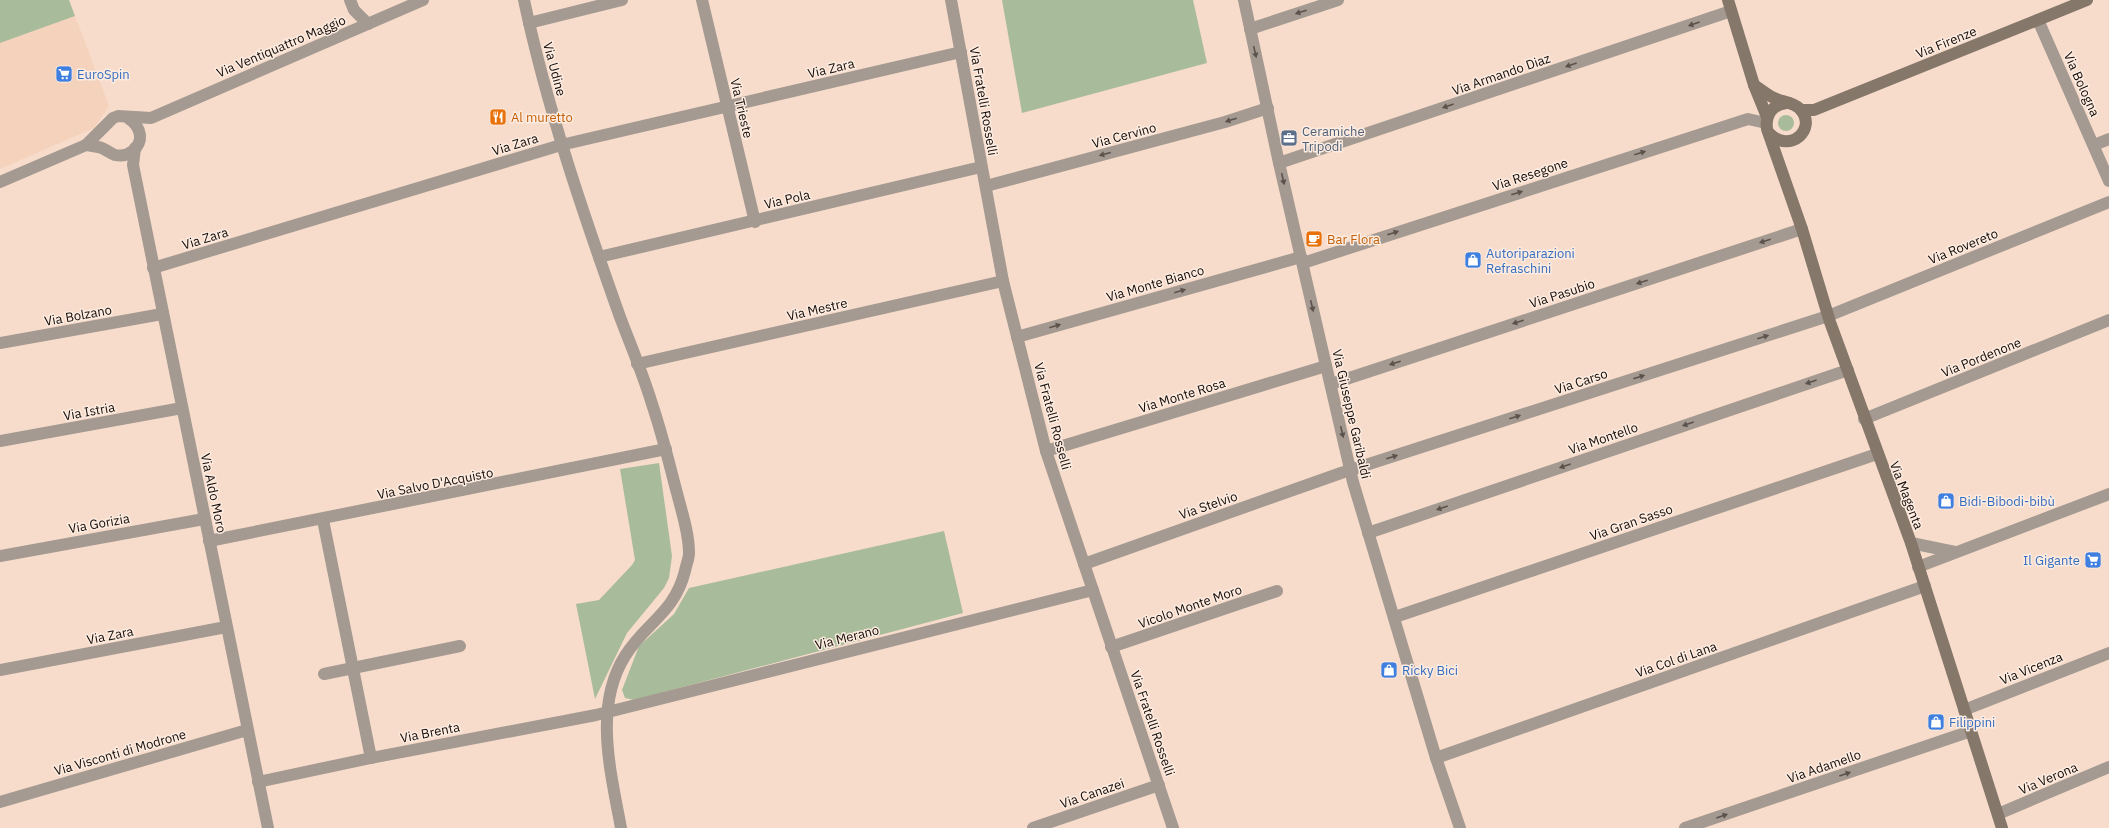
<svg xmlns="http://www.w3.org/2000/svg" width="2109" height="828" font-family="'IBM Plex Sans',sans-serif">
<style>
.built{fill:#f5d2bc}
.green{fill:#a8bc9b}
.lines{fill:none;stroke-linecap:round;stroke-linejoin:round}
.street{stroke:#a49a91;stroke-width:12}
.secondary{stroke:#85776a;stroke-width:12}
.oneway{fill:#5c524c}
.labels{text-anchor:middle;stroke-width:3;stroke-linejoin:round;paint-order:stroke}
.street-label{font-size:13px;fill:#140b06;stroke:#fdece1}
.shop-label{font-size:13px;fill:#366cbe;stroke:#fdece1;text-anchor:start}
.food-label{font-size:13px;fill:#c56008;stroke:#fdece1;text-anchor:start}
.service-label{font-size:13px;fill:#4e5e75;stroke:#fdece1;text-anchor:start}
</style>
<rect width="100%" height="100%" fill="#f8dccb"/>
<!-- built -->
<path class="built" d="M75 16 109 106 94 128 0 169V43Z"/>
<!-- green -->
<g class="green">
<path d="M0 0H69L75 16 0 43Z"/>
<path d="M1002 0H1193L1207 63 1022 113Z"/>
<circle cx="1786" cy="123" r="8"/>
<path d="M659 463 672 556 669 578 664 588 627 633 595 699 576 604 599 600 632 565 635 560 620 469Z"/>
<path d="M944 531 963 613 634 700 625 698 622 690 639 646 674 614 689 588Z"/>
</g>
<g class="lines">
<!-- street -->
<g class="street">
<path d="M350 0 354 10 368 24"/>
<path d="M524 0C547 108 583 213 620 317 631 346 643 374 652 404 662 433 669 463 677 493 682 513 689 533 689 553 689 559 686 565 685 571 674 614 646 622 625 656 593 707 611 773 621 828"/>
<path d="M702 0 755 222"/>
<path d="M951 0 1003 281 1046 451 1173 828"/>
<path d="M1244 0 1279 163 1353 482 1436 758 1460 828"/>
<path d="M2038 20 2109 181"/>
<path d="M529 23 622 0"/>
<path d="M1250 29 1338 0"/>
<path d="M86 145C90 146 95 146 98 147 105 148 109 153 115 155 128 158 141 148 140 135 139 127 134 122 128 118"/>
<path d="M2094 145 2109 139"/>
<path d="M135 148 133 165 268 828"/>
<path d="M1279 163 1731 11"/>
<path d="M0 182 86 145 113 118 118 116 151 118 423 0"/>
<path d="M986 186 1225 122 1268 108"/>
<path d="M599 257 981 167"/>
<path d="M1303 263 1748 119 1766 123"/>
<path d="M153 268 561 145 961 52"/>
<path d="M1017 337 1301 257"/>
<path d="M0 343 162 314"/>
<path d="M637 364 1003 281"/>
<path d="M1331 384 1802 229"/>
<path d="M1864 419 2109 320"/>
<path d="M0 441 182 408"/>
<path d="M1046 451 1326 366"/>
<path d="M323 520 371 758"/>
<path d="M1368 533 1848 370"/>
<path d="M209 541 666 449"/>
<path d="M1911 543 1955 552"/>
<path d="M0 556 204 519"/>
<path d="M1084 564 1341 473 1828 316 2109 202"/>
<path d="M1918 567 2109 494"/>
<path d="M1395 617 1877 454"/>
<path d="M1111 647 1277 591"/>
<path d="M0 670 226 627"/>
<path d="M324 674 460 646"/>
<path d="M1964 710 2109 653"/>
<path d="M1436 758 1925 586"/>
<path d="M258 782 371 758 596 715 1093 590"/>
<path d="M0 802 247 730"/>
<path d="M1998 814 2109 767"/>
<path d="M1033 828 1159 785"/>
<path d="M1685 828 1971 731"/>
</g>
<!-- secondary -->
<g class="secondary">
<path d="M1728 0 1754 85 1767 117"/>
<path d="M1754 85C1760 89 1766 94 1772 97 1781 102 1794 102 1801 110 1817 129 1790 154 1770 134"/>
<path d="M1786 103C1772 105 1765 115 1767 129L1802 229 1830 322 1911 543 2002 828"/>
<path d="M1801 110H1814L2087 0"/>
</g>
</g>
<!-- one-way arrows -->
<defs><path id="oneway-solid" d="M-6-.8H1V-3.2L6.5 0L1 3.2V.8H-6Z"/></defs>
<g class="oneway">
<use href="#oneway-solid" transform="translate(1301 12) rotate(162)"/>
<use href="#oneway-solid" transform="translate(1694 24) rotate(161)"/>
<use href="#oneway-solid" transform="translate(1255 52) rotate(77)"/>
<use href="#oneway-solid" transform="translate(1571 65) rotate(161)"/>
<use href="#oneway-solid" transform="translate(1448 106) rotate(161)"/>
<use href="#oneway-solid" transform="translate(1231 120) rotate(162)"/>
<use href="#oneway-solid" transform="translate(1640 153) rotate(-18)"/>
<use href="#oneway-solid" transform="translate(1105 154) rotate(165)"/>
<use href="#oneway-solid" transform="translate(1283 179) rotate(77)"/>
<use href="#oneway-solid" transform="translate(1517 193) rotate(-18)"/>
<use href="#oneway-solid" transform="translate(1393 233) rotate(-18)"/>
<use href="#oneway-solid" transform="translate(1765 241) rotate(162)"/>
<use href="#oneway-solid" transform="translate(1642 282) rotate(162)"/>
<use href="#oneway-solid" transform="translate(1180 291) rotate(-16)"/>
<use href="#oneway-solid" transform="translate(1312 306) rotate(77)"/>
<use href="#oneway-solid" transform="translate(1518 322) rotate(162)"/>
<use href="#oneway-solid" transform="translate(1055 326) rotate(-16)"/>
<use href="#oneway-solid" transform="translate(1763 337) rotate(-18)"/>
<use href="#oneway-solid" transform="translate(1395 363) rotate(162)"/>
<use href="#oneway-solid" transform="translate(1639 377) rotate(-18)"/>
<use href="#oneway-solid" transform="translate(1811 382) rotate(161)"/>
<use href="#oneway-solid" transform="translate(1515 417) rotate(-18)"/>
<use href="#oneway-solid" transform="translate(1688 424) rotate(161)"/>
<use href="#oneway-solid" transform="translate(1342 432) rotate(77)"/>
<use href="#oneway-solid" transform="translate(1392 457) rotate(-18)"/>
<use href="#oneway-solid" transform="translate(1565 466) rotate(161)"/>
<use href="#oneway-solid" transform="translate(1442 508) rotate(161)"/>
<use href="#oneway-solid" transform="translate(1845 774) rotate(-19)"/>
<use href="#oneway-solid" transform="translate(1722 816) rotate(-19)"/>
</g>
<!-- icons -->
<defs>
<g id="supermarket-square" transform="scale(0.9)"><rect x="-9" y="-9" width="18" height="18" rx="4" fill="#3f7fe0" stroke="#fdece1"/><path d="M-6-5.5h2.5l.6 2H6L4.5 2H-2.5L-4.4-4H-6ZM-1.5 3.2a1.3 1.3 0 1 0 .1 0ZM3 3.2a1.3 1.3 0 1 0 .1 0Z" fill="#fff"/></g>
<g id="restaurant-square" transform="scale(0.9)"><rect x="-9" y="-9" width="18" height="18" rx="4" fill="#e8710a" stroke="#fdece1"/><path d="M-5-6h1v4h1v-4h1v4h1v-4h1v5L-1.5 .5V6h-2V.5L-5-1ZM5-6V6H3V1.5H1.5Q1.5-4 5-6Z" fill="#fff"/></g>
<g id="office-square" transform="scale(0.9)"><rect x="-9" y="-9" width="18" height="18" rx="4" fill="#5c6f8a" stroke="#fdece1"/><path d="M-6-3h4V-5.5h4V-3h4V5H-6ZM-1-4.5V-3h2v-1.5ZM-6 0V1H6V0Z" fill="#fff"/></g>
<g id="cafe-square" transform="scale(0.9)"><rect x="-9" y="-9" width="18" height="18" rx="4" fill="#e8710a" stroke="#fdece1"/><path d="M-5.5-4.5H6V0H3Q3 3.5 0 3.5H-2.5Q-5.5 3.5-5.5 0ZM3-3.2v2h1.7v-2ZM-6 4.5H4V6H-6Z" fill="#fff"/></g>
<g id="shop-square" transform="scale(0.9)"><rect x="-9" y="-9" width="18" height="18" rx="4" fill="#3f7fe0" stroke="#fdece1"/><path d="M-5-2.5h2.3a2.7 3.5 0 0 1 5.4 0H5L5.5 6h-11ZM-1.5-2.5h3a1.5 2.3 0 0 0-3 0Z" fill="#fff"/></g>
</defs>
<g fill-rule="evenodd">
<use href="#supermarket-square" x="64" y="74"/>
<use href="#restaurant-square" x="498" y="117"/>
<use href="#office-square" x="1289" y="138"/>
<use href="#cafe-square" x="1314" y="239"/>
<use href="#shop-square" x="1473" y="260"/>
<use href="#shop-square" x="1946" y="501"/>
<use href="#supermarket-square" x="2093" y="560"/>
<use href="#shop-square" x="1389" y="670"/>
<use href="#shop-square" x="1936" y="722"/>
</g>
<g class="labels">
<!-- street labels -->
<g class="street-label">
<text transform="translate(1946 42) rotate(-22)" y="5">Via Firenze</text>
<text transform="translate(281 46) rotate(-23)" y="5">Via Ventiquattro Maggio</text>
<text transform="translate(831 68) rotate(-13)" y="5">Via Zara</text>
<text transform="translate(555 69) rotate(75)" y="5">Via Udine</text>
<text transform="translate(1501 74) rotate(-19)" y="5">Via Armando Diaz</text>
<text transform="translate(2082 84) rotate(66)" y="5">Via Bologna</text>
<text transform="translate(984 101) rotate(80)" y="5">Via Fratelli Rosselli</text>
<text transform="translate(742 108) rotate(77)" y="5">Via Trieste</text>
<text transform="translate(1124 135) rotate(-15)" y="5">Via Cervino</text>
<text transform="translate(515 144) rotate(-17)" y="5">Via Zara</text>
<text transform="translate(1530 174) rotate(-18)" y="5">Via Resegone</text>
<text transform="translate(787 199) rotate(-13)" y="5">Via Pola</text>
<text transform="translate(205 238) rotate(-17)" y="5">Via Zara</text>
<text transform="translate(1963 246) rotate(-22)" y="5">Via Rovereto</text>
<text transform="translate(1155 283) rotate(-16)" y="5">Via Monte Bianco</text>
<text transform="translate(1562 293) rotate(-18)" y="5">Via Pasubio</text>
<text transform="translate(817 309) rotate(-13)" y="5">Via Mestre</text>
<text transform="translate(78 315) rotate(-10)" y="5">Via Bolzano</text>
<text transform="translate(1981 357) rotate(-22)" y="5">Via Pordenone</text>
<text transform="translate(1581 381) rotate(-18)" y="5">Via Carso</text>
<text transform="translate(1182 395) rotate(-17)" y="5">Via Monte Rosa</text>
<text transform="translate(89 411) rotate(-10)" y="5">Via Istria</text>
<text transform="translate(1352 414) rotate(77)" y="5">Via Giuseppe Garibaldi</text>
<text transform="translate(1053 416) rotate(75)" y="5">Via Fratelli Rosselli</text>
<text transform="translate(1603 438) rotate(-19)" y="5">Via Montello</text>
<text transform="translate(435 483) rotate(-11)" y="5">Via Salvo D'Acquisto</text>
<text transform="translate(214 493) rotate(78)" y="5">Via Aldo Moro</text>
<text transform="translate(1907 495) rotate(69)" y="5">Via Magenta</text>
<text transform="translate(1208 505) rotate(-19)" y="5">Via Stelvio</text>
<text transform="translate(1631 522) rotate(-19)" y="5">Via Gran Sasso</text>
<text transform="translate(99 523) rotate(-10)" y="5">Via Gorizia</text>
<text transform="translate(1190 606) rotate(-19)" y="5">Vicolo Monte Moro</text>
<text transform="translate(110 635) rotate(-11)" y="5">Via Zara</text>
<text transform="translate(847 637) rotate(-14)" y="5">Via Merano</text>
<text transform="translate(1676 659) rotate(-19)" y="5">Via Col di Lana</text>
<text transform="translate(2031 668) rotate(-22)" y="5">Via Vicenza</text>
<text transform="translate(1153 723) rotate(71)" y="5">Via Fratelli Rosselli</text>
<text transform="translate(430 732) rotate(-11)" y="5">Via Brenta</text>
<text transform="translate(120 752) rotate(-16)" y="5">Via Visconti di Modrone</text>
<text transform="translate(1824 766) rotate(-19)" y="5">Via Adamello</text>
<text transform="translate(2048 778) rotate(-23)" y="5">Via Verona</text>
<text transform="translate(1092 793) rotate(-19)" y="5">Via Canazei</text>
</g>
<!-- shop labels -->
<g class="shop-label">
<text x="77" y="79">EuroSpin</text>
<text x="1486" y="258">Autoriparazioni<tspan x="1486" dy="15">Refraschini</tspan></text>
<text x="1959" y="506">Bidi-Bibodi-bibù</text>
<text x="2080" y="565" text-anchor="end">Il Gigante</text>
<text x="1402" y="675">Ricky Bici</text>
<text x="1949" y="727">Filippini</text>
</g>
<!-- food labels -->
<g class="food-label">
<text x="511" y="122">Al muretto</text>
<text x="1327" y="244">Bar Flora</text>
</g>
<!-- service labels -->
<g class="service-label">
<text x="1302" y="136">Ceramiche<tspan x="1302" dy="15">Tripodi</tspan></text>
</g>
</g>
</svg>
